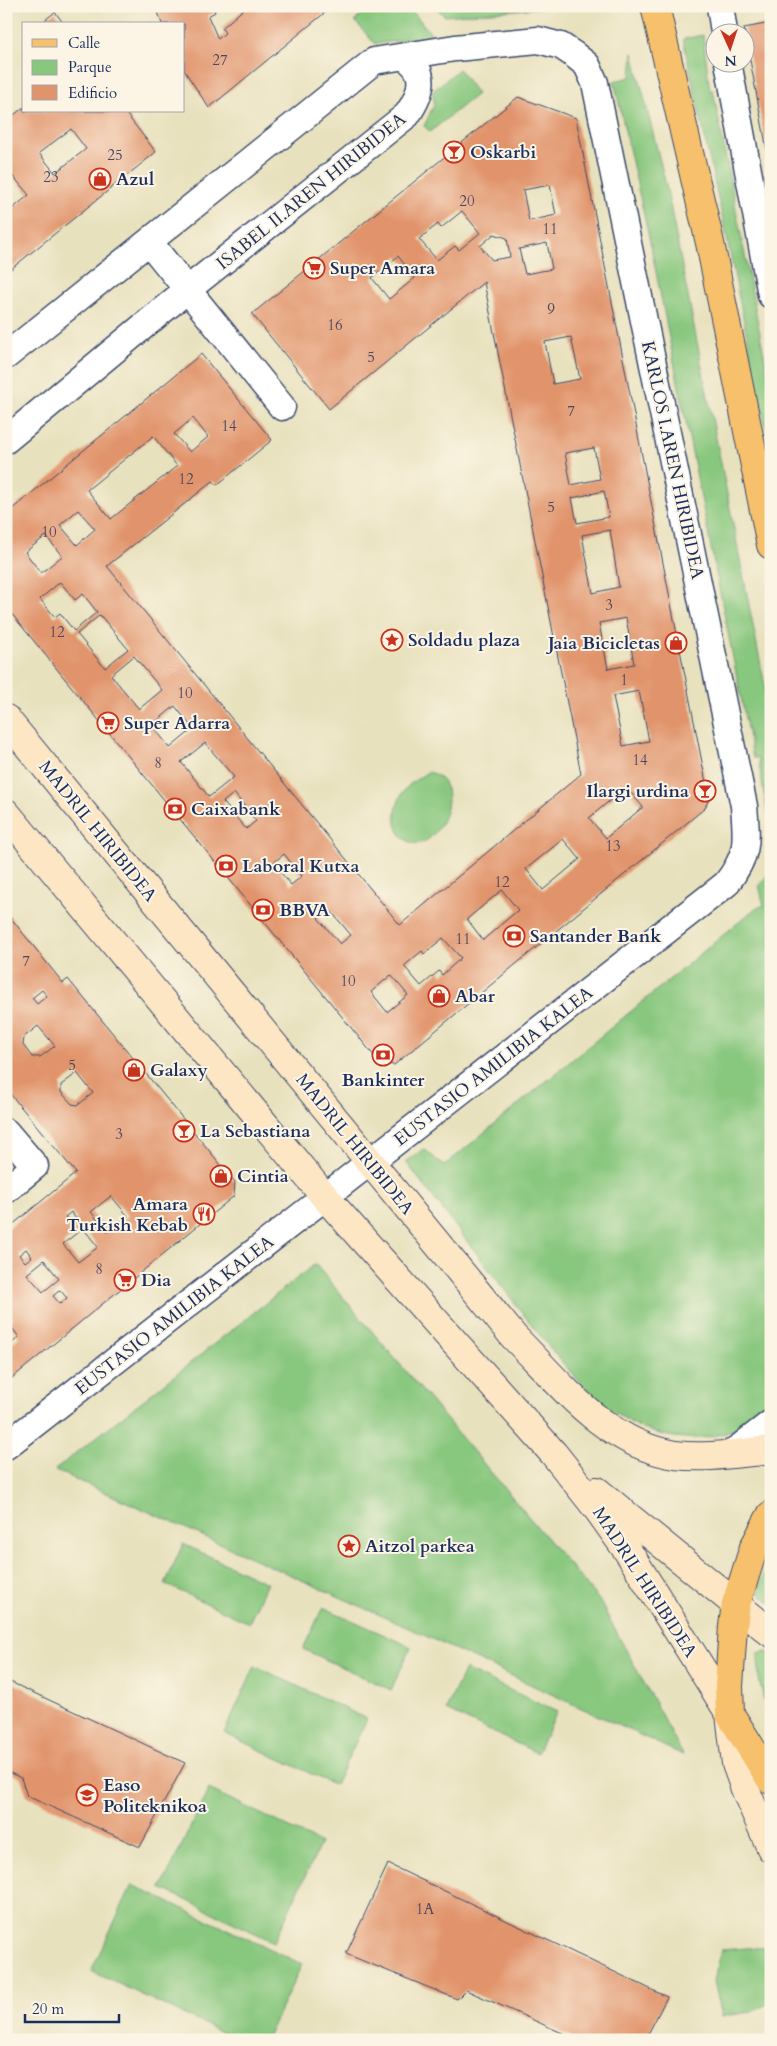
<svg xmlns="http://www.w3.org/2000/svg" width="777" height="2046" font-family="Cardo,serif">
<style>
.green{fill:#88c77e;stroke:#527b6e}
.building{fill:#e1946c;fill-rule:evenodd}
.lines{fill:none;stroke-linecap:round;stroke-linejoin:round}
.minor-casing{stroke:#3a4a6c;stroke-width:29}
.secondary-casing{stroke:#3a4a6c;stroke-width:30}
.primary-casing{stroke:#3a4a6c;stroke-width:30}
.minor{stroke:#fff;stroke-width:26}
.secondary{stroke:#fce6c4;stroke-width:28}
.primary{stroke:#f7c06c;stroke-width:28}
.labels{text-anchor:middle;stroke-width:4;stroke-linejoin:round;paint-order:stroke}
.number-label{font-size:15px;fill:#4c4862}
.poi-label{font-size:18px;font-weight:bold;fill:#1b2f5e;stroke:#fcf5e5;text-anchor:start}
.street-label{font-size:18px;fill:#1b2f5e;stroke:#fcf5e5}
</style>
<rect width="100%" height="100%" fill="#fcf5e5"/>
<filter id="ink" filterUnits="userSpaceOnUse"><feTurbulence type="fractalNoise" baseFrequency=".02" numOctaves="2"/><feDisplacementMap in="SourceGraphic" scale="10" xChannelSelector="R" yChannelSelector="G"/><feConvolveMatrix kernelMatrix="1 2 1 2 8 2 1 2 1" color-interpolation-filters="sRGB"/></filter>
<filter id="wash" filterUnits="userSpaceOnUse"><feTurbulence type="fractalNoise" baseFrequency=".0096" numOctaves="4" result="noise"/><feDisplacementMap in="SourceGraphic" scale="20" xChannelSelector="R" yChannelSelector="G"/><feGaussianBlur stdDeviation="1.12" result="paint"/><feColorMatrix in="noise" values="0 0 0 0 0 0 0 0 0 0 0 0 0 0 0 0 0 1.4 0 .05"/><feComposite in="paint" operator="in"/></filter>
<g filter="url(#wash)">
<rect width="100%" height="100%" fill="#e8e1bd"/>
<!-- green -->
<g class="green">
<path d="M370 6H408L433 36 375 44 355 21Z"/>
<path d="M434 6H563L445 16Z"/>
<path d="M703 35 710 91 713 90 771 391V453L726 234 683 39Z"/>
<path d="M633 53 666 185 771 716V811L767 812 758 758H753L650 242 614 81 631 77Z"/>
<path d="M459 69 477 94 430 132 424 126 434 105 433 91Z"/>
<path d="M428 772C469 782 438 850 413 843 387 835 394 799 409 785 415 780 422 776 428 772Z"/>
<path d="M771 871V1402C740 1441 684 1447 640 1427 622 1419 605 1405 590 1393 582 1386 575 1376 567 1368 550 1348 533 1327 517 1306 480 1258 443 1210 406 1162L424 1149 444 1166 757 907 764 906 759 885Z"/>
<path d="M315 1264 599 1600 683 1755 389 1619 55 1470Z"/>
<path d="M183 1544 267 1583 249 1623 165 1584Z"/>
<path d="M771 1554V1603L760 1594 759 1588Z"/>
<path d="M323 1607 411 1647 391 1690 303 1649Z"/>
<path d="M766 1651 771 1654V1728L759 1679 758 1653Z"/>
<path d="M255 1666 367 1719 335 1785 224 1733Z"/>
<path d="M465 1669 557 1712 537 1753 446 1710Z"/>
<path d="M209 1789 321 1843 274 1942 161 1888Z"/>
<path d="M132 1885 302 1964 266 2040H238L91 1971Z"/>
<path d="M771 1946V2002L752 2012 722 2016 714 1981 721 1950Z"/>
</g>
<g id="blocks">
<!-- building -->
<g class="building">
<path d="M156 6H213L215 12 208 16 218 39 225 33 222 28 247 6H333L209 108 184 70V24H162Z"/>
<path d="M55 12 64 24H40Z"/>
<path d="M771 23V166H770L744 28Z"/>
<path d="M518 97 576 118 709 798 705 808 394 1065 380 1063 6 607V514L201 354 272 440 217 485 213 481 107 566 400 925 581 774 484 282 329 409 252 314ZM550 185 556 215 529 221 523 190ZM462 211 480 233 459 250 455 246 437 260 419 239 438 224 441 228ZM494 234 507 238 510 257 492 260 480 246ZM547 243 552 269 525 274 519 249ZM398 256 415 278 389 299 372 278ZM571 337 580 379 553 384 545 342ZM193 418 208 437 190 452 174 434ZM153 436 177 466 111 519 87 490ZM594 448 600 479 571 485 565 453ZM604 491 609 517 577 523 572 498ZM78 510 95 529 77 545 60 525ZM610 530 619 587 593 593 582 535ZM46 536 62 556 41 573 25 552ZM60 582 75 600 83 594 97 612 74 631 60 613 55 617 40 599ZM100 615 128 649 105 668 77 634ZM626 618 634 664 608 669 599 623ZM134 656 162 690 139 709 111 675ZM639 691 649 741 623 746 613 696ZM175 706 193 729 170 748 152 725ZM205 743 234 777 209 797 181 762ZM626 787 643 807 606 838 589 818ZM234 793 256 821 246 829 223 802ZM563 839 580 859 543 890 526 869ZM284 854 302 876 291 885 273 863ZM502 890 518 910 483 940 467 919ZM329 909 351 935 340 944 318 918ZM443 938 461 958 442 975 439 971 421 986 404 966 422 951 424 954ZM391 975 408 995 387 1012 371 992Z"/>
<path d="M24 107V111H124L156 152 6 273V214L29 195 12 175 6 180V121ZM71 129 86 149 55 173 39 153Z"/>
<path d="M6 912 63 983 68 979 235 1182 234 1196 6 1383V1335L12 1343 19 1337 13 1329 6 1334V1322L12 1318 6 1312V1230L76 1173 6 1089ZM42 990 47 996 37 1004 32 998ZM38 1026 55 1046 40 1057H32L23 1045 24 1037ZM77 1073 93 1093 78 1105 72 1104 61 1092V1085ZM111 1196 128 1216 108 1232 91 1212ZM71 1212 77 1220 71 1225 65 1217ZM83 1228 98 1247 78 1262 63 1244ZM26 1249 32 1257 25 1262 19 1255ZM44 1260 59 1279 43 1292 27 1274ZM60 1290 67 1298 60 1304 53 1296Z"/>
<path d="M6 1680 185 1763 140 1847 27 1796 21 1778 6 1771Z"/>
<path d="M388 1864 667 1997 645 2040H578L466 1990 457 1999 346 1954Z"/>
</g>
</g>
</g>
<g filter="url(#ink)">
<use href="#blocks" fill-opacity="0" stroke="#3a4a6c" stroke-width="1"/>
<g class="lines">
<!-- minor casing -->
<g class="minor-casing">
<g id="minor">
<path d="M720 6 724 32"/>
<path d="M728 62 771 295"/>
<path d="M149 242 282 407"/>
<path d="M6 356 374 61 455 48 538 40 561 46 573 54 587 65 595 83 744 806C747 842 749 854 726 884L6 1446"/>
<path d="M6 440 187 290 407 115C416 102 426 84 417 69 414 64 409 60 405 57"/>
<path d="M6 1132 35 1166 6 1190"/>
<path d="M731 1454 771 1423"/>
</g>
</g>
<!-- secondary casing -->
<g class="secondary-casing">
<g id="secondary">
<path d="M6 719 514 1337C561 1384 605 1444 675 1455 706 1459 739 1453 771 1450"/>
<path d="M6 813 325 1197 554 1454 599 1511 629 1553 730 1714 736 1764 745 1789 771 1848"/>
<path d="M597 1491 771 1633"/>
</g>
</g>
<!-- primary casing -->
<g class="primary-casing">
<g id="primary">
<path d="M655 6 710 243 771 545"/>
<path d="M771 1515 754 1547 736 1604 733 1626 729 1686 730 1714 771 1780"/>
</g>
</g>
<!-- minor -->
<use href="#minor" class="minor"/>
<!-- secondary -->
<use href="#secondary" class="secondary"/>
<!-- primary -->
<use href="#primary" class="primary"/>
</g>
</g>
<!-- icons -->
<defs>
<g id="bar-ring" transform="scale(1.125)"><circle r="9.5" fill="#fcf5e5" stroke="#c8321e" stroke-width="1.5"/><path d="M-6-5H6L.8 .8V4.5H3.5V6h-7V4.5H-.8V.8Z" fill="#c8321e"/></g>
<g id="shop-ring" transform="scale(1.125)"><circle r="9.5" fill="#fcf5e5" stroke="#c8321e" stroke-width="1.5"/><path d="M-5-2.5h2.3a2.7 3.5 0 0 1 5.4 0H5L5.5 6h-11ZM-1.5-2.5h3a1.5 2.3 0 0 0-3 0Z" fill="#c8321e"/></g>
<g id="supermarket-ring" transform="scale(1.125)"><circle r="9.5" fill="#fcf5e5" stroke="#c8321e" stroke-width="1.5"/><path d="M-6-5.5h2.5l.6 2H6L4.5 2H-2.5L-4.4-4H-6ZM-1.5 3.2a1.3 1.3 0 1 0 .1 0ZM3 3.2a1.3 1.3 0 1 0 .1 0Z" fill="#c8321e"/></g>
<g id="sight-ring" transform="scale(1.125)"><circle r="9.5" fill="#fcf5e5" stroke="#c8321e" stroke-width="1.5"/><path d="M0-6L1.8-2.2L6-1.7L2.9 1.2L3.7 5.4L0 3.3L-3.7 5.4L-2.9 1.2L-6-1.7L-1.8-2.2Z" fill="#c8321e"/></g>
<g id="bank-ring" transform="scale(1.125)"><circle r="9.5" fill="#fcf5e5" stroke="#c8321e" stroke-width="1.5"/><path d="M-6-4H6V4H-6ZM0-2.3a2.3 2.3 0 1 0 0 4.6a2.3 2.3 0 1 0 0-4.6Z" fill="#c8321e"/></g>
<g id="restaurant-ring" transform="scale(1.125)"><circle r="9.5" fill="#fcf5e5" stroke="#c8321e" stroke-width="1.5"/><path d="M-5-6h1v4h1v-4h1v4h1v-4h1v5L-1.5 .5V6h-2V.5L-5-1ZM5-6V6H3V1.5H1.5Q1.5-4 5-6Z" fill="#c8321e"/></g>
<g id="school-ring" transform="scale(1.125)"><circle r="9.5" fill="#fcf5e5" stroke="#c8321e" stroke-width="1.5"/><path d="M0-5L7-2L0 1L-7-2ZM-4 1L0 2.5L4 1V4Q0 6-4 4Z" fill="#c8321e"/></g>
</defs>
<g fill-rule="evenodd">
<use href="#bar-ring" x="454" y="152"/>
<use href="#shop-ring" x="100" y="179"/>
<use href="#supermarket-ring" x="314" y="268"/>
<use href="#sight-ring" x="392" y="640"/>
<use href="#shop-ring" x="676" y="643"/>
<use href="#supermarket-ring" x="108" y="723"/>
<use href="#bar-ring" x="705" y="791"/>
<use href="#bank-ring" x="175" y="809"/>
<use href="#bank-ring" x="226" y="866"/>
<use href="#bank-ring" x="263" y="910"/>
<use href="#bank-ring" x="514" y="936"/>
<use href="#shop-ring" x="439" y="996"/>
<use href="#bank-ring" x="383" y="1055"/>
<use href="#shop-ring" x="134" y="1070"/>
<use href="#bar-ring" x="184" y="1131"/>
<use href="#shop-ring" x="221" y="1176"/>
<use href="#restaurant-ring" x="204" y="1214"/>
<use href="#supermarket-ring" x="125" y="1280"/>
<use href="#sight-ring" x="349" y="1546"/>
<use href="#school-ring" x="87" y="1795"/>
</g>
<g class="labels">
<!-- number labels -->
<g class="number-label">
<text x="220" y="65">27</text>
<text x="115" y="160">25</text>
<text x="51" y="182">23</text>
<text x="467" y="206">20</text>
<text x="550" y="234">11</text>
<text x="551" y="314">9</text>
<text x="335" y="330">16</text>
<text x="371" y="362">5</text>
<text x="571" y="416">7</text>
<text x="229" y="431">14</text>
<text x="186" y="484">12</text>
<text x="551" y="512">5</text>
<text x="49" y="537">10</text>
<text x="609" y="610">3</text>
<text x="57" y="637">12</text>
<text x="624" y="685">1</text>
<text x="185" y="698">10</text>
<text x="640" y="765">14</text>
<text x="158" y="768">8</text>
<text x="613" y="851">13</text>
<text x="502" y="887">12</text>
<text x="463" y="944">11</text>
<text x="26" y="966">7</text>
<text x="348" y="986">10</text>
<text x="72" y="1070">5</text>
<text x="119" y="1139">3</text>
<text x="99" y="1274">8</text>
<text x="425" y="1914">1A</text>
</g>
<!-- poi labels -->
<g class="poi-label">
<text x="470" y="158">Oskarbi</text>
<text x="116" y="185">Azul</text>
<text x="330" y="274">Super Amara</text>
<text x="408" y="646">Soldadu plaza</text>
<text x="660" y="649" text-anchor="end">Jaia Bicicletas</text>
<text x="124" y="729">Super Adarra</text>
<text x="689" y="797" text-anchor="end">Ilargi urdina</text>
<text x="191" y="815">Caixabank</text>
<text x="242" y="872">Laboral Kutxa</text>
<text x="279" y="916">BBVA</text>
<text x="530" y="942">Santander Bank</text>
<text x="455" y="1002">Abar</text>
<text x="150" y="1076">Galaxy</text>
<text x="383" y="1086" text-anchor="middle">Bankinter</text>
<text x="200" y="1137">La Sebastiana</text>
<text x="237" y="1182">Cintia</text>
<text x="188" y="1210" text-anchor="end">Amara<tspan x="188" dy="21">Turkish Kebab</tspan></text>
<text x="141" y="1286">Dia</text>
<text x="365" y="1552">Aitzol parkea</text>
<text x="103" y="1791">Easo<tspan x="103" dy="21">Politeknikoa</tspan></text>
</g>
<!-- street labels -->
<g class="street-label">
<text transform="translate(311 191) rotate(-39)" y="6">ISABEL II.AREN HIRIBIDEA</text>
<text transform="translate(673 460) rotate(78)" y="6">KARLOS I.AREN HIRIBIDEA</text>
<text transform="translate(98 831) rotate(51)" y="6">MADRIL HIRIBIDEA</text>
<text transform="translate(493 1066) rotate(-38)" y="6">EUSTASIO AMILIBIA KALEA</text>
<text transform="translate(355 1144) rotate(51)" y="6">MADRIL HIRIBIDEA</text>
<text transform="translate(174 1315) rotate(-38)" y="6">EUSTASIO AMILIBIA KALEA</text>
<text transform="translate(645 1582) rotate(57)" y="6">MADRIL HIRIBIDEA</text>
</g>
</g>
<!-- margin -->
<rect width="777" height="2046" fill="none" stroke="#fcf5e5" stroke-width="25"/>
<!-- legend -->
<rect x="22" y="22" width="162" height="90" fill="#fcf5e5" stroke="#a2a6af"/>
<rect x="32" y="39" width="25" height="8" fill="#f7c06c" stroke="#a2a6af"/>
<text x="68" y="48" font-size="15" fill="#1b2f5e">Calle</text>
<rect x="32" y="60" width="25" height="15" fill="#88c77e" stroke="#a2a6af"/>
<text x="68" y="72" font-size="15" fill="#1b2f5e">Parque</text>
<rect x="32" y="85" width="25" height="15" fill="#e1946c" stroke="#a2a6af"/>
<text x="68" y="98" font-size="15" fill="#1b2f5e">Edificio</text>
<!-- north arrow -->
<g transform="translate(730 48) rotate(177)"><circle r="24" fill="#fcf5e5" stroke="#a2a6af"/>
<path d="M0-4L9 19L0 12L-9 19Z" fill="#c8321e"/>
<text y="-8" font-size="14" font-weight="bold" text-anchor="middle" fill="#1b2f5e">N</text>
</g>
<!-- scale -->
<path d="M25 2014v8h94v-8" fill="none" stroke="#1b2f5e" stroke-width="2.5"/>
<text x="32" y="2014" font-size="15" fill="#1b2f5e" stroke="#fcf5e5" stroke-width="4" paint-order="stroke">20 m</text>
</svg>
